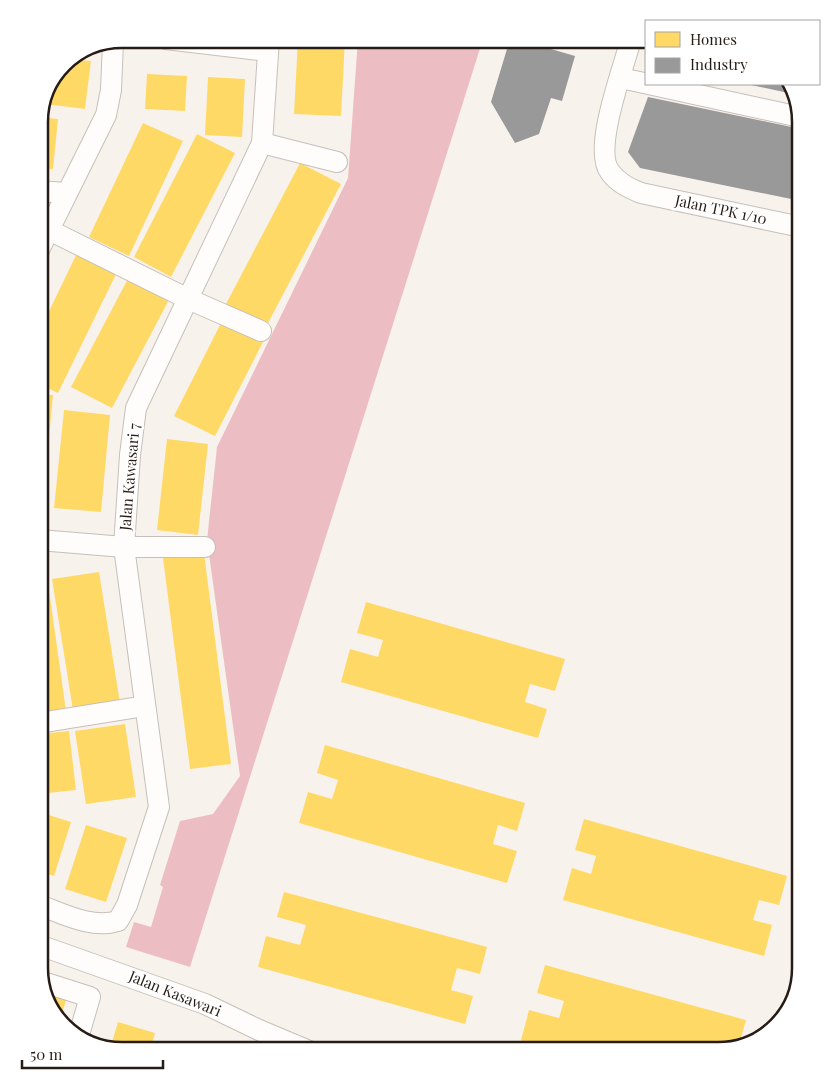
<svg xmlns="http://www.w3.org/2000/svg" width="840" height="1090" font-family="'Playfair Display',serif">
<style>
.forest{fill:#ecbec3}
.homes{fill:#ffd966}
.industry{fill:#999}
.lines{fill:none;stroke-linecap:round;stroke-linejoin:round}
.minor-casing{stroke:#c7bfb9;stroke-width:22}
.minor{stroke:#fefdfc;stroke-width:20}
.labels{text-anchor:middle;stroke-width:5;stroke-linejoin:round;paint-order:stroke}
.street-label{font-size:15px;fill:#261c15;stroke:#fff}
.rim{fill:none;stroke:#261c15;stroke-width:2.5}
</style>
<rect width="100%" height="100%" fill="#f8f2ed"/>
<!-- forest -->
<path class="forest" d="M358 39H483L190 967 126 947 134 922 151 927 163 887 160 885 180 821 213 814 240 776 207 540 217 447 348 178Z"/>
<!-- homes -->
<g class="homes">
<path d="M298 39H345L341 116 294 114Z"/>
<path d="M69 59 91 61 85 109 45 104Z"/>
<path d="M147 74 187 76 185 111 145 109Z"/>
<path d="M208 77 245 79 242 137 205 135Z"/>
<path d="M39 117 58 119 53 169 39 168Z"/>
<path d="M143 123 183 141 129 256 89 237Z"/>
<path d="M197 134 235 153 171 277 134 257Z"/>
<path d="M300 163 341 184 267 325 226 304Z"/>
<path d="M78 251 118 270 58 393 39 384V332Z"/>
<path d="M131 273 172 294 112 408 71 387Z"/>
<path d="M223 319 264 340 215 436 174 416Z"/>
<path d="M39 394 53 395 43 500H39Z"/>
<path d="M64 410 110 415 101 512 54 508Z"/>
<path d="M167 439 208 444 198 535 157 530Z"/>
<path d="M204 553 231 764 190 769 163 558Z"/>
<path d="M99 572 120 703 73 710 52 579Z"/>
<path d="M47 576 66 711 39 715V577Z"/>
<path d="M366 602 565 659 555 691 530 684 525 702 547 709 538 738 341 682 350 649 378 657 383 640 357 633Z"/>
<path d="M125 724 136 797 86 804 75 731Z"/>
<path d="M69 731 76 790 39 794V734Z"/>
<path d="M325 745 525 803 517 831 498 825 493 844 517 851 507 883 299 823 308 792 332 799 338 780 317 773Z"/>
<path d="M39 812 71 822 54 876 39 871Z"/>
<path d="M584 819 787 876 779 905 759 900 753 920 772 925 764 956 563 900 572 868 591 874 596 856 575 850Z"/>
<path d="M86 825 127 838 106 902 65 889Z"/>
<path d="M284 892 487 947 480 974 457 968 451 990 473 996 465 1024 258 967 266 936 300 945 306 925 277 917Z"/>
<path d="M545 965 746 1020 739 1045 733 1047 715 1042 712 1051H545L520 1044 529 1010 559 1018 564 1001 537 993Z"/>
<path d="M47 994 66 1000 60 1021 53 1014Z"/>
<path d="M118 1022 155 1033 150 1051 110 1049Z"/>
</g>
<!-- industry -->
<g class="industry">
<path d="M510 39H546L544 47 575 56 562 101 551 98 539 134 515 143 491 102Z"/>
<path d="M751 84H790L793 94 751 85Z"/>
<path d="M648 97 801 129V201L640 168 628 152Z"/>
</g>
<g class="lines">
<!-- minor casing -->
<g class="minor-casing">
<g id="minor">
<path d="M166 39 268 51"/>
<path d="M631 39C624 67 592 149 610 172 618 183 629 188 641 193L801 227"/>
<path d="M621 78 800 117"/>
<path d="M262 143 337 162"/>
<path d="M39 191 66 193"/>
<path d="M49 230 186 298 261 331"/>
<path d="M39 250 106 115 111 90 113 42"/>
<path d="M39 540 124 547H205"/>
<path d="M39 723 145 706"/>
<path d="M39 905C64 914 92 929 118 921L127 905 159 807 124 547 130 455 136 408 262 143 269 39"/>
<path d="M39 945 205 1004 259 1030 309 1051"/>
<path d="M43 982 90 997 78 1038"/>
</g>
</g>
<!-- minor -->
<use href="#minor" class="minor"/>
</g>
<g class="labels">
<!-- street labels -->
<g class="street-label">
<text transform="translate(721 210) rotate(12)" y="5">Jalan TPK 1/10</text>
<text transform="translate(130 477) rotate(-85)" y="5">Jalan Kawasari 7</text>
<text transform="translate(175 994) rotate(22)" y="5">Jalan Kasawari</text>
</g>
</g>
<!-- crop -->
<path d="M0 0H840V1090H0ZM122 48H718A74 74 0 0 1 792 122V968A74 74 0 0 1 718 1042H122A74 74 0 0 1 48 968V122A74 74 0 0 1 122 48Z" fill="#fff" fill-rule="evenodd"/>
<path class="rim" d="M122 48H718A74 74 0 0 1 792 122V968A74 74 0 0 1 718 1042H122A74 74 0 0 1 48 968V122A74 74 0 0 1 122 48Z"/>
<!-- legend -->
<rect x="645" y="20" width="175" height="65" fill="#ffffff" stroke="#a8a4a1"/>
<rect x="655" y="32" width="25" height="15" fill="#ffd966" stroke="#a8a4a1"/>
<text x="690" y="45" font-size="15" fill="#261c15">Homes</text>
<rect x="655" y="58" width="25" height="15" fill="#999999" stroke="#a8a4a1"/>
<text x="690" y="70" font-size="15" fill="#261c15">Industry</text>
<!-- scale -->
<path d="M22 1060v8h141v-8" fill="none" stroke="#261c15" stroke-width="2.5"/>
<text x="30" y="1060" font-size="15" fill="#261c15" stroke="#ffffff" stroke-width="4" paint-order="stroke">50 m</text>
</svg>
